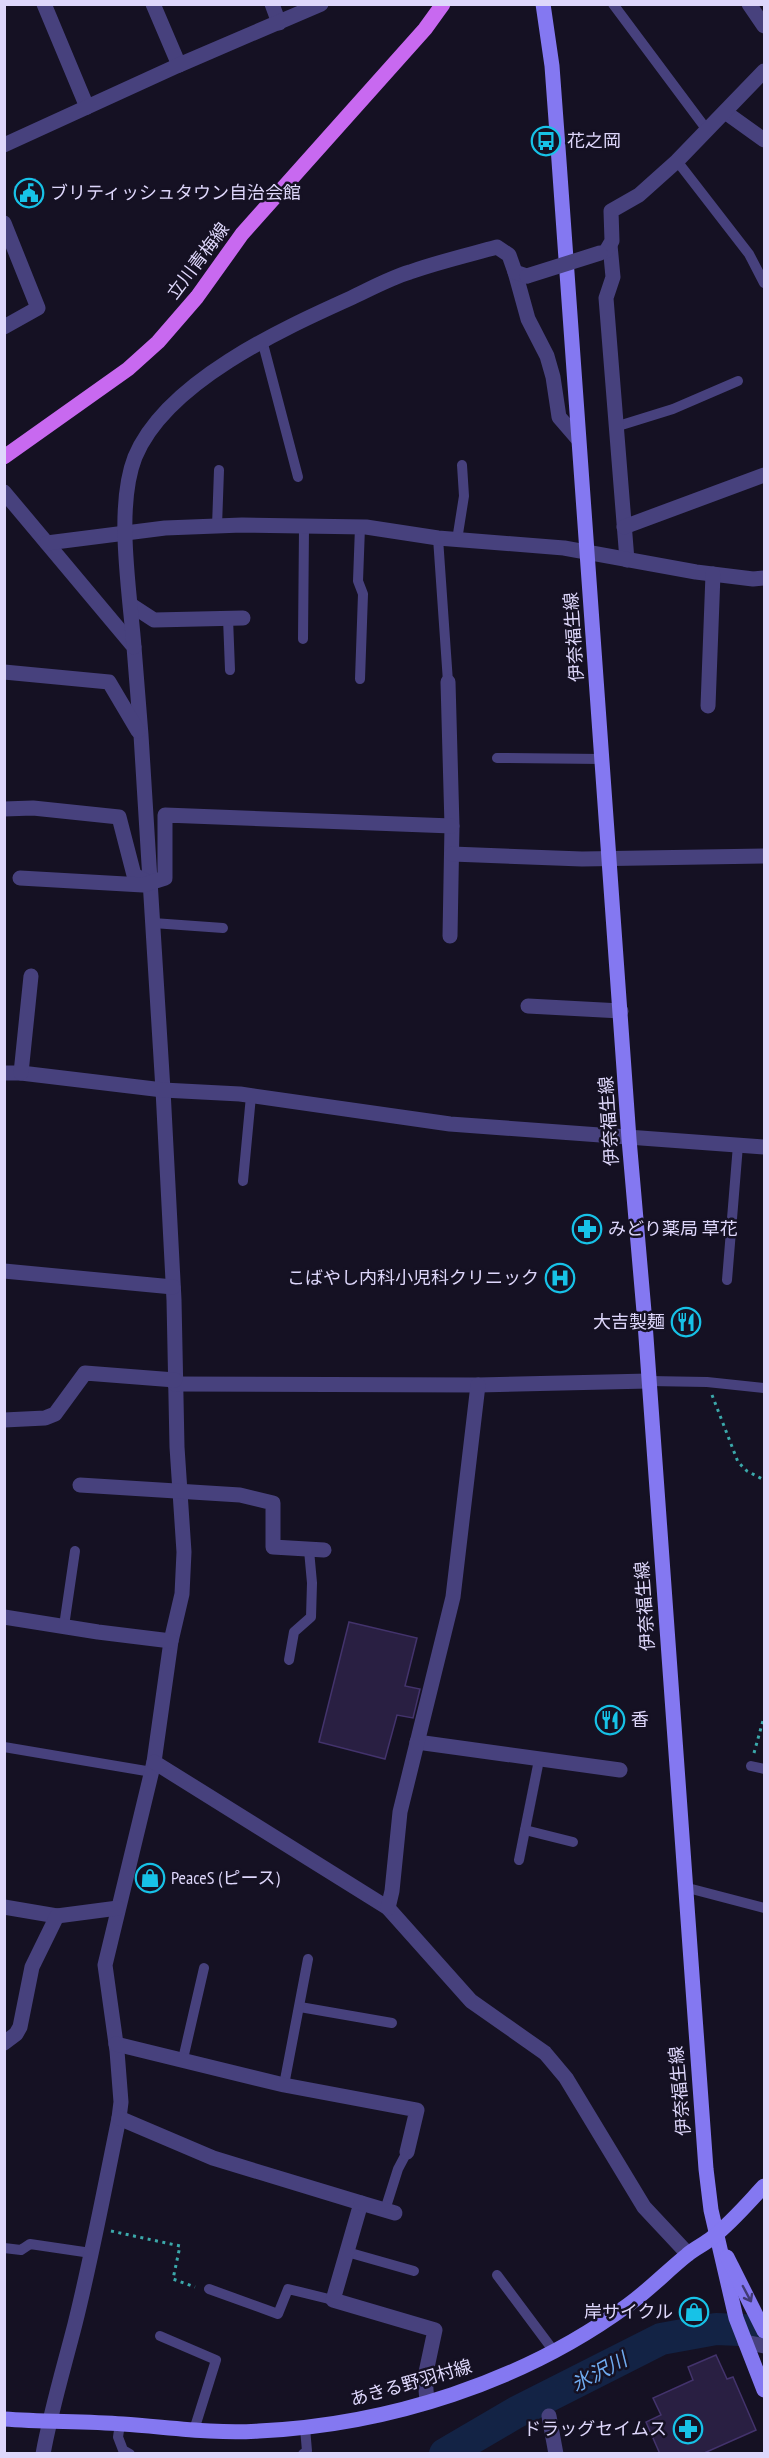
<svg xmlns="http://www.w3.org/2000/svg" width="769" height="2458" font-family="'PT Sans Narrow','Noto Sans JP',sans-serif">
<style>
.lines{fill:none;stroke-linecap:round;stroke-linejoin:round}
.river{stroke:#132345;stroke-width:32}
.building{fill:#291f42;stroke:#43336c;stroke-width:1.5}
.path{stroke:#3ba9ab;stroke-width:3;stroke-dasharray:3 4.5;stroke-linecap:butt}
.service{stroke:#47417d;stroke-width:10}
.minor{stroke:#47417d;stroke-width:15}
.secondary{stroke:#8478f1;stroke-width:15}
.primary{stroke:#c869f0;stroke-width:15}
.minor-bridge{stroke:#47417d;stroke-width:15}
.oneway{stroke:#413a75}
.labels{text-anchor:middle;stroke-width:5;stroke-linejoin:round;paint-order:stroke}
.poi-label{font-size:18px;fill:#ded7fb;stroke:#151123;text-anchor:start}
.street-label{font-size:18px;fill:#ded7fb;stroke:#151123}
.water-label{font-size:20px;font-style:italic;fill:#6fabf0;stroke:#151123}
</style>
<rect width="100%" height="100%" fill="#151123"/>
<g class="lines">
<!-- river -->
<path class="river" d="M445 2454 515 2413 661 2339 716 2329 764 2331"/>
</g>
<!-- building -->
<g class="building">
<path d="M35 179 43 198 23 206 15 187Z"/>
<path d="M349 1622 417 1638 405 1686 420 1689 413 1718 397 1715 385 1759 319 1742Z"/>
<path d="M716 2355 727 2379 733 2377 756 2430 702 2454H660L646 2422 661 2415 653 2398 693 2380 688 2367Z"/>
</g>
<g class="lines">
<!-- path -->
<g class="path">
<path d="M712 1395 738 1462 747 1471 764 1480"/>
<path d="M754 1753 764 1717"/>
<path d="M111 2231 180 2246 173 2279 195 2287"/>
</g>
<!-- service -->
<g class="service">
<path d="M613 4 707 130"/>
<path d="M677 161 749 254 764 283"/>
<path d="M262 340 298 477"/>
<path d="M615 427 673 409 738 381"/>
<path d="M217 526 219 470"/>
<path d="M360 527 358 581 363 594 360 679"/>
<path d="M438 538 448 682"/>
<path d="M457 540 464 496 462 465"/>
<path d="M228 618 230 670"/>
<path d="M303 639 304 528"/>
<path d="M497 758 602 759"/>
<path d="M153 923 223 928"/>
<path d="M243 1181 251 1096"/>
<path d="M727 1280 738 1145"/>
<path d="M649 1381 707 1382 764 1388"/>
<path d="M64 1626 75 1551"/>
<path d="M289 1660 294 1632 311 1617 312 1583 309 1550"/>
<path d="M4 1747 152 1772"/>
<path d="M751 1766 764 1769"/>
<path d="M525 1830 573 1842"/>
<path d="M519 1860 539 1760"/>
<path d="M684 1887 764 1908"/>
<path d="M300 2007 392 2023"/>
<path d="M183 2059 204 1968"/>
<path d="M284 2085 308 1959"/>
<path d="M385 2210 398 2169 407 2152"/>
<path d="M4 2248 21 2250 30 2244 91 2253"/>
<path d="M347 2252 414 2271"/>
<path d="M497 2275 553 2350"/>
<path d="M209 2289 278 2314 288 2289 333 2300"/>
<path d="M160 2336 216 2360 194 2430"/>
<path d="M120 2424 118 2437 123 2450 130 2454"/>
<path d="M303 2454 307 2451 305 2428"/>
</g>
<!-- minor -->
<g class="minor">
<path d="M44 4 87 107"/>
<path d="M153 4 179 65"/>
<path d="M272 4 279 23"/>
<path d="M749 4 764 26"/>
<path d="M725 112 764 140"/>
<path d="M4 145 179 65 321 4"/>
<path d="M4 223 38 308 4 327"/>
<path d="M610 245 613 277 606 298 627 560"/>
<path d="M606 251 612 241 611 211 639 195 677 161 764 71"/>
<path d="M515 272 528 319 547 356 553 377 559 417 578 439"/>
<path d="M4 492 134 647 141 735 163 1090 174 1300 177 1447 184 1552 182 1594 171 1641 154 1762 105 1965 117 2051 121 2102 119 2118C105 2186 92 2256 75 2324 64 2367 51 2410 43 2454"/>
<path d="M624 527 764 475"/>
<path d="M47 543 165 528 242 525 366 527 438 538 564 548 696 572 753 579 764 578"/>
<path d="M131 605 154 620 243 618"/>
<path d="M134 647C130 593 115 508 135 457 166 382 282 329 351 298 370 289 390 278 410 272 438 262 468 255 497 247L509 255 515 272 527 276"/>
<path d="M4 672 109 682 138 731"/>
<path d="M448 682 452 826 450 936"/>
<path d="M708 706 713 574"/>
<path d="M4 809 33 808 119 817 134 875 150 883"/>
<path d="M452 854 582 859 764 856"/>
<path d="M20 878 143 885 165 878V815L452 826"/>
<path d="M528 1006 621 1011"/>
<path d="M4 1073H21L163 1090 240 1094 450 1124 764 1147"/>
<path d="M21 1073 31 976"/>
<path d="M4 1271 173 1287"/>
<path d="M175 1384 478 1385 649 1381"/>
<path d="M4 1420 45 1418 55 1414 85 1373 175 1380"/>
<path d="M80 1485 240 1495 273 1503V1547L324 1550"/>
<path d="M4 1617 98 1632 171 1641"/>
<path d="M417 1742 620 1770"/>
<path d="M154 1762 388 1908 471 2001 545 2053 566 2078 644 2207 688 2254"/>
<path d="M4 1907 57 1916"/>
<path d="M388 1908 392 1891 400 1812 453 1597 478 1385"/>
<path d="M4 2043 16 2034 20 2027 32 1967 57 1916 118 1908"/>
<path d="M116 2044 284 2085 417 2110 407 2152"/>
<path d="M119 2118 213 2158 361 2203 333 2300 435 2330 425 2377 427 2402"/>
<path d="M361 2203 395 2213"/>
<path d="M745 2342 764 2346"/>
<path d="M549 2416 556 2454"/>
</g>
<!-- secondary -->
<g class="secondary">
<path d="M543 4 552 66 559 161 629 1139 645 1323 706 2169 711 2210 736 2318 764 2390"/>
<path d="M727 2257 764 2331"/>
<path d="M4 2419C44 2422 83 2421 123 2424 168 2427 213 2434 259 2431 388 2425 523 2382 628 2305 649 2290 667 2271 687 2255 695 2248 705 2244 713 2237 732 2222 748 2203 764 2186"/>
</g>
<!-- primary -->
<path class="primary" d="M4 457 128 369 158 342 197 297 242 234 425 29 443 4"/>
<!-- minor-bridge -->
<path class="minor-bridge" d="M527 276 600 253"/>
</g>
<!-- one-way arrows -->
<defs><path id="oneway-shaft" d="M-6 0H5M1.5-3L5.5 0L1.5 3" fill="none" stroke-width="1.6" stroke-linecap="round" stroke-linejoin="round" transform="scale(1.5)"/></defs>
<use class="oneway" href="#oneway-shaft" transform="translate(747 2294) rotate(62)"/>
<!-- icons -->
<defs>
<g id="bus-ring" transform="scale(1.5)"><circle r="9.5" fill="#151123" stroke="#17c2e7" stroke-width="1.5"/><path d="M-5-6H5V4H4V6H2V4H-2V6H-4V4H-5ZM-3.5-4V0h7V-4ZM-3.5 1.2v1.5H-2V1.2ZM2 1.2v1.5H3.5V1.2Z" fill="#17c2e7"/></g>
<g id="civic-ring" transform="scale(1.5)"><circle r="9.5" fill="#151123" stroke="#17c2e7" stroke-width="1.5"/><path d="M-.6-6.5H3V-4.5H.6V-3L4-1V1h2V6H-6V1h2V-1L-.6-3ZM-1.2 2.5V6h2.4V2.5Z" fill="#17c2e7"/></g>
<g id="pharmacy-ring" transform="scale(1.5)"><circle r="9.5" fill="#151123" stroke="#17c2e7" stroke-width="1.5"/><path d="M-2-6h4v4h4v4h-4v4h-4v-4h-4v-4h4Z" fill="#17c2e7"/></g>
<g id="hospital-ring" transform="scale(1.5)"><circle r="9.5" fill="#151123" stroke="#17c2e7" stroke-width="1.5"/><path d="M-5-5h3v3.5h4V-5h3V5h-3V1.5h-4V5h-3Z" fill="#17c2e7"/></g>
<g id="restaurant-ring" transform="scale(1.5)"><circle r="9.5" fill="#151123" stroke="#17c2e7" stroke-width="1.5"/><path d="M-5-6h1v4h1v-4h1v4h1v-4h1v5L-1.5 .5V6h-2V.5L-5-1ZM5-6V6H3V1.5H1.5Q1.5-4 5-6Z" fill="#17c2e7"/></g>
<g id="shop-ring" transform="scale(1.5)"><circle r="9.5" fill="#151123" stroke="#17c2e7" stroke-width="1.5"/><path d="M-5-2.5h2.3a2.7 3.5 0 0 1 5.4 0H5L5.5 6h-11ZM-1.5-2.5h3a1.5 2.3 0 0 0-3 0Z" fill="#17c2e7"/></g>
</defs>
<g fill-rule="evenodd">
<use href="#bus-ring" x="546" y="141"/>
<use href="#civic-ring" x="29" y="193"/>
<use href="#pharmacy-ring" x="587" y="1229"/>
<use href="#hospital-ring" x="560" y="1278"/>
<use href="#restaurant-ring" x="686" y="1322"/>
<use href="#restaurant-ring" x="610" y="1720"/>
<use href="#shop-ring" x="150" y="1878"/>
<use href="#shop-ring" x="694" y="2312"/>
<use href="#pharmacy-ring" x="688" y="2429"/>
</g>
<g class="labels">
<!-- poi labels -->
<g class="poi-label">
<text x="567" y="147">花之岡</text>
<text x="50" y="199">ブリティッシュタウン自治会館</text>
<text x="608" y="1235">みどり薬局 草花</text>
<text x="539" y="1284" text-anchor="end">こばやし内科小児科クリニック</text>
<text x="665" y="1328" text-anchor="end">大吉製麺</text>
<text x="631" y="1726">香</text>
<text x="171" y="1884">PeaceS (ピース)</text>
<text x="673" y="2318" text-anchor="end">岸サイクル</text>
<text x="667" y="2435" text-anchor="end">ドラッグセイムス</text>
</g>
<!-- street labels -->
<g class="street-label">
<text transform="translate(198 261) rotate(-53)" y="6">立川青梅線</text>
<text transform="translate(574 637) rotate(-94)" y="6">伊奈福生線</text>
<text transform="translate(609 1121) rotate(-94)" y="6">伊奈福生線</text>
<text transform="translate(645 1606) rotate(-94)" y="6">伊奈福生線</text>
<text transform="translate(680 2091) rotate(-95)" y="6">伊奈福生線</text>
<text transform="translate(411 2383) rotate(-16)" y="6">あきる野羽村線</text>
</g>
<!-- water labels -->
<g class="water-label">
<text transform="translate(599 2372) rotate(-28)" y="7">氷沢川</text>
</g>
</g>
<!-- border -->
<rect width="769" height="2458" fill="none" stroke="#ded7fb" stroke-width="12"/>
</svg>
